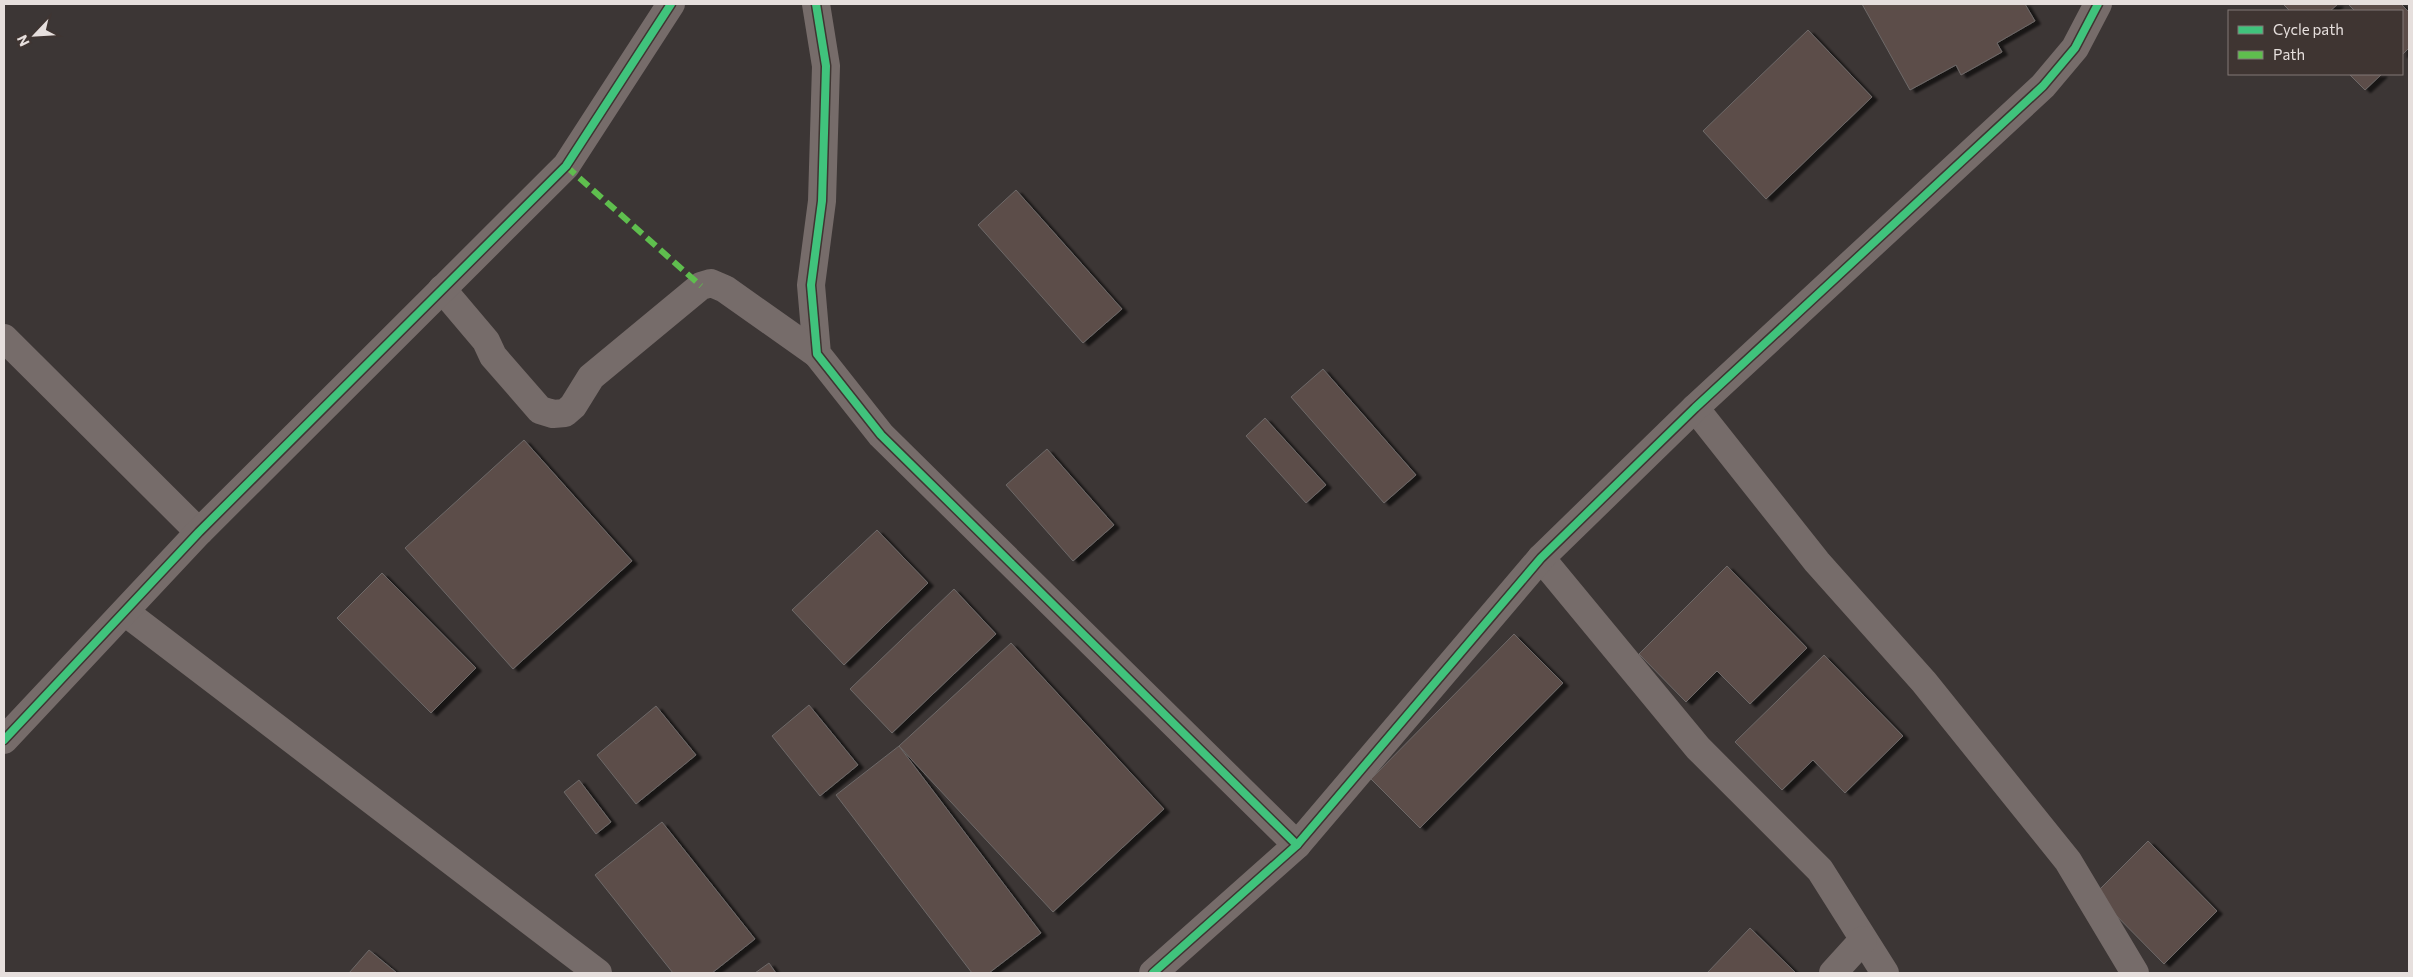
<svg xmlns="http://www.w3.org/2000/svg" width="2413" height="977" font-family="Commissioner,sans-serif">
<style>
.building{fill:#5b4d4a;stroke:#6e6968;filter:url(#shadow)}
.lines{fill:none;stroke-linecap:round;stroke-linejoin:round}
.minor{stroke:#766c6a;stroke-width:28}
.quiet{stroke:#5fbe4e;stroke-width:6;stroke-dasharray:12 6;stroke-linecap:butt}
.cycleway-casing{stroke:#3f3532;stroke-width:11}
.cycleway{stroke:#40c37c;stroke-width:8}
</style>
<defs>
<filter id="shadow"><feDropShadow dx="5.5" dy="3" stdDeviation="1" flood-color="#0009"/></filter>
</defs>
<rect width="100%" height="100%" fill="#3c3635"/>
<!-- building -->
<g class="building">
<path d="M1862 4H2025L2035 21 1997 43 2002 52 1961 75 1956 65 1910 90Z"/>
<path d="M2283 4H2338L2330 11H2290Z"/>
<path d="M2348 4H2401L2409 12V48L2402 55V11H2355Z"/>
<path d="M1808 30 1872 97 1766 199 1703 131Z"/>
<path d="M2349 74H2382L2365 90Z"/>
<path d="M1016 190 1122 309 1083 343 978 225Z"/>
<path d="M1323 369 1416 475 1384 503 1291 397Z"/>
<path d="M1265 418 1326 485 1306 503 1246 436Z"/>
<path d="M524 440 632 561 513 669 405 548Z"/>
<path d="M1047 449 1114 525 1073 561 1006 485Z"/>
<path d="M877 530 928 583 844 665 792 610Z"/>
<path d="M1727 566 1807 648 1750 704 1717 671 1686 702 1639 654Z"/>
<path d="M382 573 476 668 431 713 337 618Z"/>
<path d="M954 589 996 634 892 733 850 689Z"/>
<path d="M1514 634 1563 683 1420 828 1371 779Z"/>
<path d="M1011 643 1164 809 1053 912 899 746Z"/>
<path d="M1824 655 1903 736 1845 793 1813 760 1782 790 1735 742Z"/>
<path d="M809 705 858 765 820 796 772 736Z"/>
<path d="M656 706 696 755 636 804 597 755Z"/>
<path d="M899 746 1041 933 989 973H972L836 795Z"/>
<path d="M579 780 611 822 596 834 564 792Z"/>
<path d="M662 822 755 939 712 973H673L595 875Z"/>
<path d="M2148 841 2217 911 2164 964 2095 894Z"/>
<path d="M1750 928 1796 973H1707Z"/>
<path d="M369 950 397 973H349Z"/>
<path d="M769 963 776 973H755Z"/>
</g>
<g class="lines">
<!-- minor -->
<g class="minor">
<path d="M816 4 826 66 822 201 811 285 817 354 881 435 1297 845"/>
<path d="M442 289 486 341 493 356 540 410 553 414 565 413 573 406 591 377 701 286 711 283 725 289 817 354"/>
<path d="M4 338 199 532"/>
<path d="M1695 408 1817 562 1924 682 2068 861 2135 973"/>
<path d="M1541 558 1698 748 1820 870 1885 973"/>
<path d="M125 612 598 973"/>
<path d="M4 740 199 532 566 166 671 4"/>
<path d="M1153 973 1297 845 1541 558 1695 408 2043 86 2075 48 2098 4"/>
<path d="M1833 973 1863 940"/>
</g>
<!-- quiet -->
<path class="quiet" d="M566 166 701 286"/>
<!-- cycleway casing -->
<g class="cycleway-casing">
<g id="cycleway">
<path d="M816 4 826 66 822 201 811 285 817 354 881 435 1297 845"/>
<path d="M4 740 199 532 566 166 671 4"/>
<path d="M1153 973 1297 845 1541 558 1695 408 2043 86 2075 48 2098 4"/>
</g>
</g>
<!-- cycleway -->
<use href="#cycleway" class="cycleway"/>
</g>
<!-- border -->
<rect width="2413" height="977" fill="none" stroke="#e6dfdd" stroke-width="10"/>
<!-- legend -->
<rect x="2228" y="10" width="175" height="65" fill="#3f3532" stroke="#827976"/>
<rect x="2238" y="26" width="25" height="8" fill="#40c37c" stroke="#827976"/>
<text x="2273" y="35" font-size="15" fill="#e6dfdd">Cycle path</text>
<rect x="2238" y="51" width="25" height="8" fill="#5fbe4e" stroke="#827976"/>
<text x="2273" y="60" font-size="15" fill="#e6dfdd">Path</text>
<!-- north arrow -->
<g transform="translate(35 35) rotate(245)" stroke="#3f3532" stroke-width="4" paint-order="stroke">
<path d="M0-4L9 19L0 12L-9 19Z" fill="#e6dfdd"/>
<text y="-8" font-size="14" font-weight="bold" text-anchor="middle" fill="#e6dfdd">N</text>
</g>
</svg>
